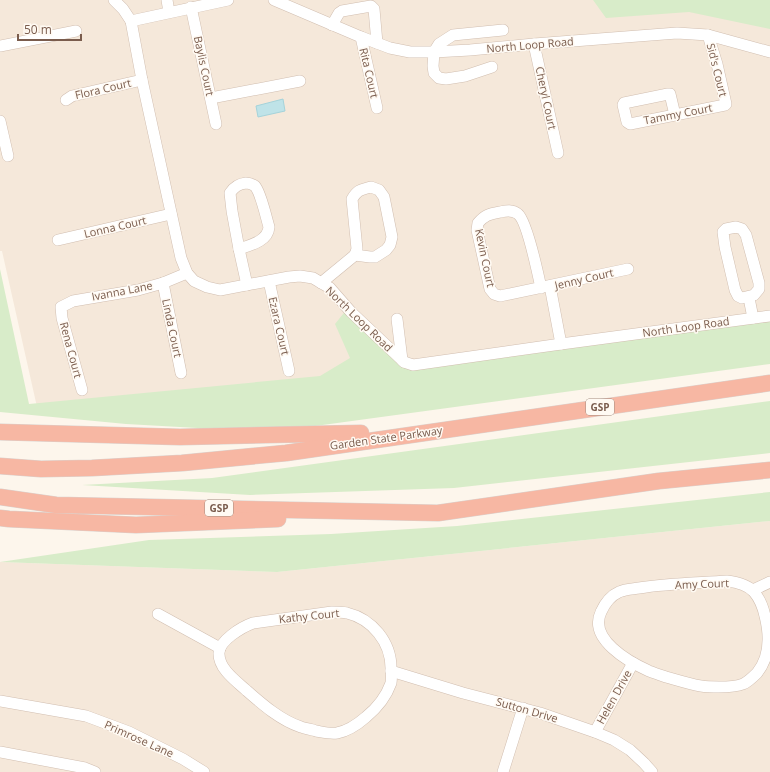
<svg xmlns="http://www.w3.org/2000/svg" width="770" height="772" font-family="'Open Sans',sans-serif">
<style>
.residential{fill:#f5e8da}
.green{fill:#d8ecc9}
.water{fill:#bfe3e8;stroke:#a5d3da}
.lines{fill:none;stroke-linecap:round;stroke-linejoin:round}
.minor-casing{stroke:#d1beb0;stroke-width:12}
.highway-casing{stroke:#dad1cd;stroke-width:17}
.minor{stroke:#fff;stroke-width:11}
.highway{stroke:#f7b7a3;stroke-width:16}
.labels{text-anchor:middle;stroke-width:3;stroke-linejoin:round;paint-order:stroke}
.shield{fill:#fffaf3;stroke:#a28b7f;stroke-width:1}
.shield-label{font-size:10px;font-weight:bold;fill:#7a5c4d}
.street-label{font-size:11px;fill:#7a5c4d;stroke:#fffaf3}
</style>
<rect width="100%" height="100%" fill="#fdf6ec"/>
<!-- residential -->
<g class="residential">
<path d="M0 0H675L770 19V332L37 407 2 251H0Z"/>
<path d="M770 521V772H0V562L277 572Z"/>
</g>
<!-- green -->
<g class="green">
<path d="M593 0H770V29L689 12 606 18Z"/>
<path d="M0 269 29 404 320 376 350 358 335 324 347 309 409 365 770 316V364L271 432 126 424 0 412Z"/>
<path d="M770 401V453L454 488 250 495 82 485 212 478Z"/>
<path d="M770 492V521L277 572 0 562 149 540 331 534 457 526Z"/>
</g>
<!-- water -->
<path class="water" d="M283 99 285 111 258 117 256 106Z"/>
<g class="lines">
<!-- minor casing -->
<g class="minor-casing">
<g id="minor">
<path d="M114 0 123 9 131 21 142 80 181 258 187 273 194 281 207 287 220 290 289 277 300 276 313 278 330 288 351 312 404 362 413 365 561 344 770 316"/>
<path d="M167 0 169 12"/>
<path d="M274 0 361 37 390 48 410 52H434L470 50 534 44 677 33 708 35 770 52"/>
<path d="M191 7 216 124"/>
<path d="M131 21 228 0"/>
<path d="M332 25 339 13 342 11 371 6 374 9 377 43"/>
<path d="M361 37 377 108"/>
<path d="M534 44 558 153"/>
<path d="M0 46 76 31"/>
<path d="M492 67 465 76 446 79 439 78 434 73 433 66 434 52 439 44 453 35 503 30"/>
<path d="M211 98 300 81"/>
<path d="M66 100 72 96 142 80"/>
<path d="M675 115 670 94H668L624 103 623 105 627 122 630 124 725 105 726 104 717 64 708 35"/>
<path d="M0 121 8 156"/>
<path d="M246 183C249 183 252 184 255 186 261 193 266 217 269 227 268 241 251 245 239 249L232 211 230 193C234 187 238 184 246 183Z"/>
<path d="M371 187 379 190 384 197 392 237 390 245 386 250 375 257H370L355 255 357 249 352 199C358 189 361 190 371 187Z"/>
<path d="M736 227 742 229 746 235 759 283V289L754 295 742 298 738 296 735 290 725 247 723 232 726 229Z"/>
<path d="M58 240 171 214"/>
<path d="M239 249 247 285"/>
<path d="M269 281 289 371"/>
<path d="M163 283 181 373"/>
<path d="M321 283 355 255"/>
<path d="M550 286 561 344"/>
<path d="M541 288C538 274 527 221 518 214 512 209 505 211 500 212 489 214 485 215 478 223L477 230 490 289 494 294 500 296 628 269"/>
<path d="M749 298 753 318"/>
<path d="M397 319 402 360 404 362"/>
<path d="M82 390 62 318 61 307 73 301 138 290 163 283 187 273"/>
<path d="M727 581C736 582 747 584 754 592 760 599 763 607 765 616 770 636 770 657 757 673 753 677 748 682 743 684 735 687 727 687 719 687 713 687 707 687 701 686 689 684 677 680 666 677 660 675 654 673 649 671 629 662 588 639 601 612 605 603 610 596 619 592 625 589 633 589 639 588 668 583 698 583 727 581Z"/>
<path d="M753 590 770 582"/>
<path d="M332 612C337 612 342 612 347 613 372 619 391 642 391 668 391 673 392 678 391 683 386 697 377 708 366 717 358 724 348 731 337 733 330 734 322 732 316 731 311 729 306 729 301 727 280 720 262 704 246 690 236 681 219 669 219 654 218 641 242 627 253 623Z"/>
<path d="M158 614 220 648"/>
<path d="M391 671 463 693 540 713 595 732 614 740 630 750 644 763 652 772"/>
<path d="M0 701 86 716 129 732 183 759 204 772"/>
<path d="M595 732 633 663"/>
<path d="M0 752 85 768 95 772"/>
<path d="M503 772 523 708"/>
</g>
</g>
<!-- highway casing -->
<g class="highway-casing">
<g id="highway">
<path d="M0 432 180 437 361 433"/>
<path d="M0 466 41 469 92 468 182 463 286 453 770 383"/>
<path d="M0 497 56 505 438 513 659 481 770 470"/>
<path d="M0 518 9 519 136 525 278 519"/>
</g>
</g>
<!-- minor -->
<use href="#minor" class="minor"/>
<!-- highway -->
<use href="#highway" class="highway"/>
</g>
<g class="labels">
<!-- shield labels -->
<g class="shield">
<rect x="586" y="399" width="28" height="16" rx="3"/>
<rect x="205" y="500" width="28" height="16" rx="3"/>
</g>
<g class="shield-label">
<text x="600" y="411">GSP</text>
<text x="219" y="512">GSP</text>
</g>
<!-- street labels -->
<g class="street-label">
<text transform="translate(530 45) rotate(-5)" y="4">North Loop Road</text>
<text transform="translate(204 66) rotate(78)" y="4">Baylis Court</text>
<text transform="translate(717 70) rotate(76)" y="4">Sid's Court</text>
<text transform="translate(369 73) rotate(77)" y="4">Rita Court</text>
<text transform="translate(103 89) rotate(-13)" y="4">Flora Court</text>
<text transform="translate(546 98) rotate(78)" y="4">Cheryl Court</text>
<text transform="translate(678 114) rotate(-11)" y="4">Tammy Court</text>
<text transform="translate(115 227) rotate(-13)" y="4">Lonna Court</text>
<text transform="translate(485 258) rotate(78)" y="4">Kevin Court</text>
<text transform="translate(584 279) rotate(-13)" y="4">Jenny Court</text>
<text transform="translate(122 291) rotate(-11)" y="4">Ivanna Lane</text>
<text transform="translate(359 319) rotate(44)" y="4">North Loop Road</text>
<text transform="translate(279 326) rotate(77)" y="4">Ezara Court</text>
<text transform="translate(686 327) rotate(-8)" y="4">North Loop Road</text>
<text transform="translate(172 328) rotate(78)" y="4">Linda Court</text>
<text transform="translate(71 350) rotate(75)" y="4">Rena Court</text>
<text transform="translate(386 438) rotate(-8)" y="4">Garden State Parkway</text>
<text transform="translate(702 584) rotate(-2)" y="4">Amy Court</text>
<text transform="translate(309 616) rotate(-6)" y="4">Kathy Court</text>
<text transform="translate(614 697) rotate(-61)" y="4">Helen Drive</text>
<text transform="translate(527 710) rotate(16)" y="4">Sutton Drive</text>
<text transform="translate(139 739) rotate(24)" y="4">Primrose Lane</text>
</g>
</g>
<!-- scale -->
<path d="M18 34v6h63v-6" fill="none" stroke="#7a5c4d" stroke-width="2"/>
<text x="24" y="34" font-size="12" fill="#7a5c4d" stroke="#fffaf3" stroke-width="3" paint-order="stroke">50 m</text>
</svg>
